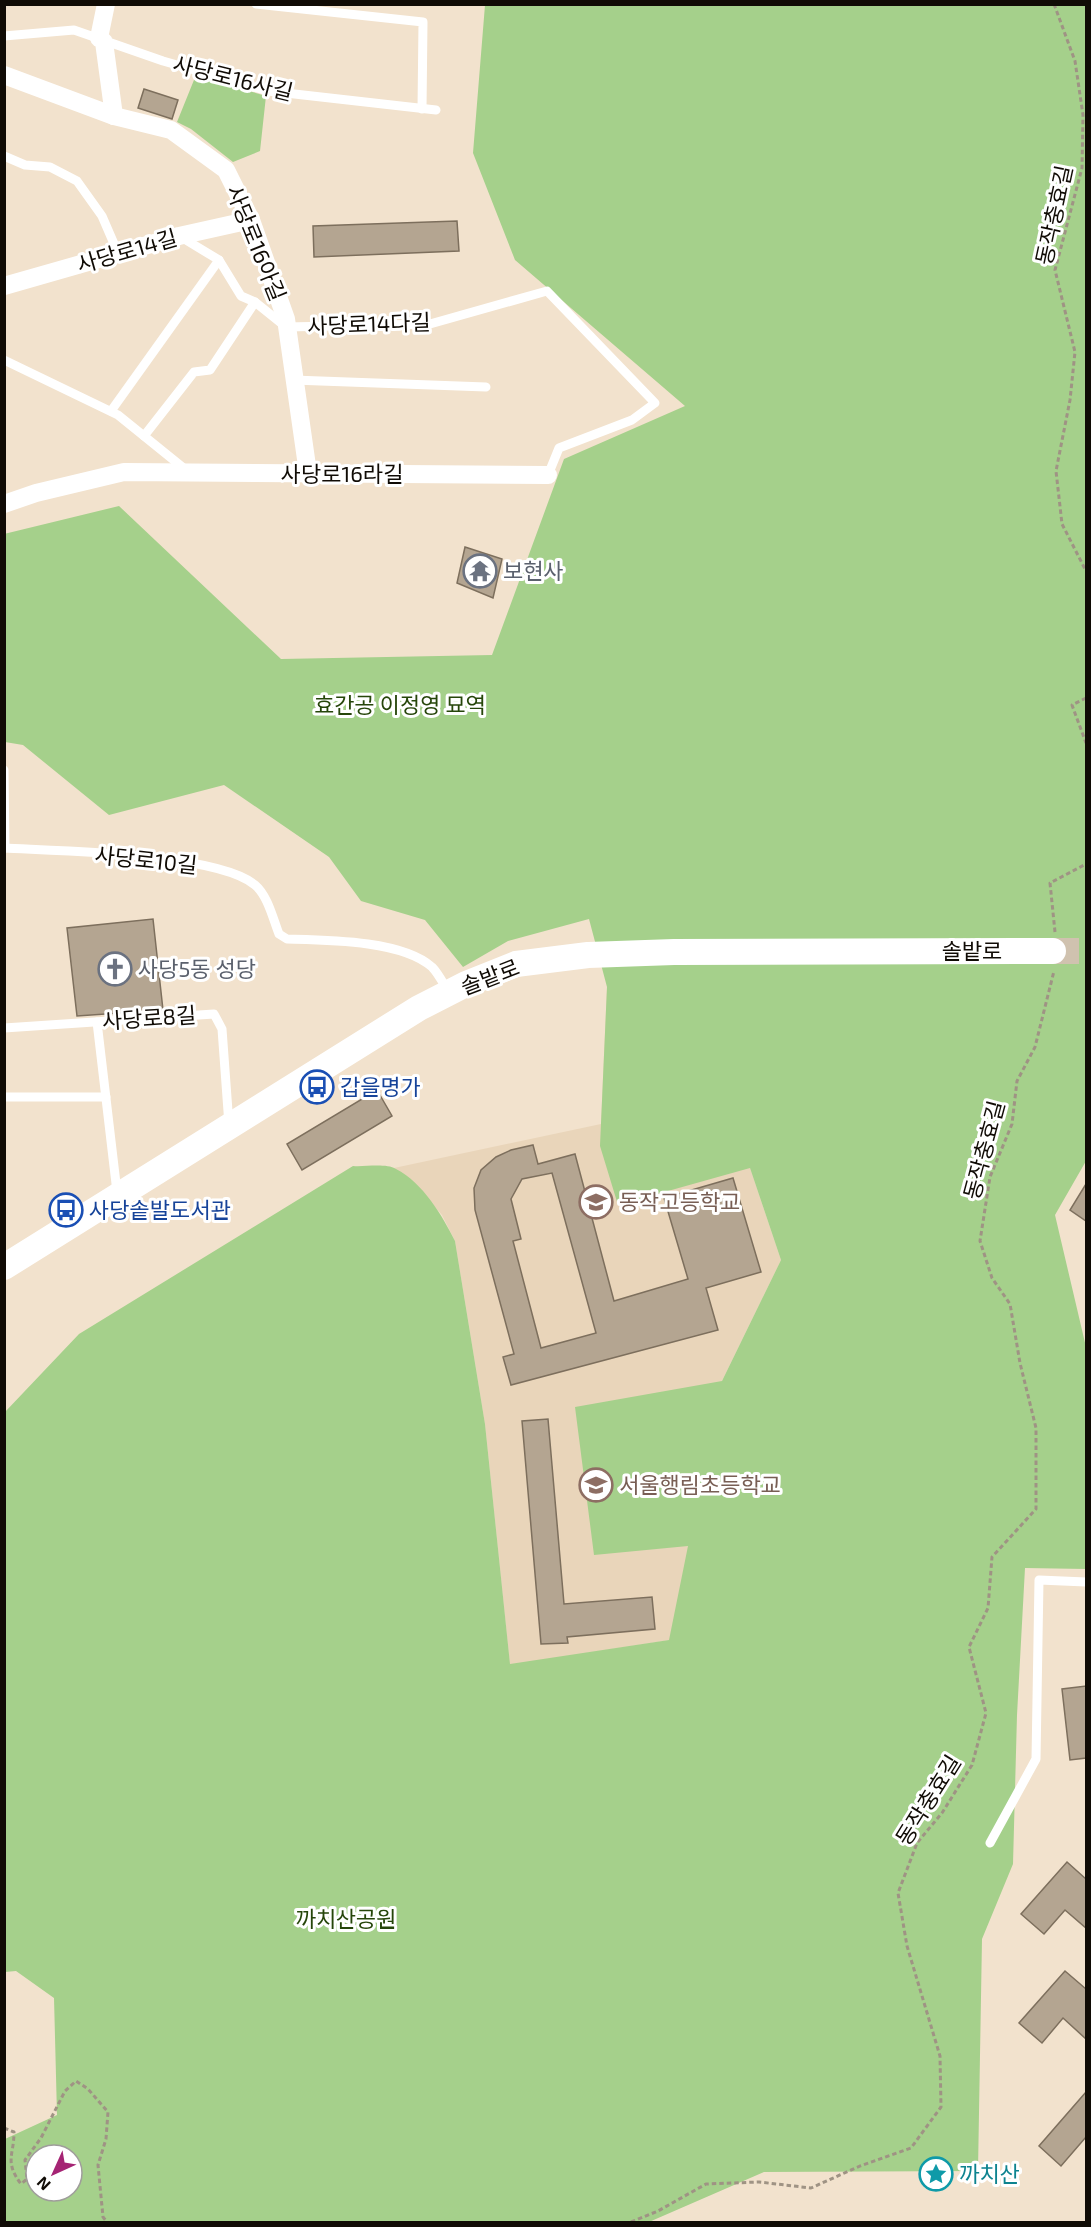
<svg xmlns="http://www.w3.org/2000/svg" width="1091" height="2227" font-family="'Exo 2','Noto Sans KR',sans-serif">
<style>
.built{fill:#e9d5ba}
.green{fill:#a5d08b;fill-rule:evenodd}
.building{fill:#b4a591;stroke:#7d6f5d;stroke-width:1.5;fill-rule:evenodd}
.lines{fill:none;stroke-linecap:round;stroke-linejoin:round}
.secondary-tunnel{stroke:#d0c2af;stroke-width:26;stroke-dasharray:26 13;stroke-linecap:butt}
.path{stroke:#9f9384;stroke-width:3;stroke-dasharray:4.5 3;stroke-linecap:butt}
.lane{stroke:#fff;stroke-width:9}
.street{stroke:#fff;stroke-width:18}
.secondary{stroke:#fff;stroke-width:26}
.labels{text-anchor:middle;stroke-width:6;stroke-linejoin:round;paint-order:stroke}
.street-label{font-size:22px;fill:#100b05;stroke:#fff}
.worship-label{font-size:22px;fill:#5b616d;stroke:#fff;text-anchor:start}
.park-label{font-size:22px;fill:#26460a;stroke:#fff}
.transit-label{font-size:22px;fill:#164399;stroke:#fff;text-anchor:start}
.education-label{font-size:22px;fill:#785e54;stroke:#fff;text-anchor:start}
.culture-label{font-size:22px;fill:#0d838f;stroke:#fff;text-anchor:start}
</style>
<rect width="100%" height="100%" fill="#f2e2cd"/>
<!-- built -->
<path class="built" d="M607 987 742 1144 781 1260 722 1381 670 1640 510 1665 485 1424 455 1241 442 1215 419 1189 394 1168 601 1124Z"/>
<!-- green -->
<g class="green">
<path d="M485 5H1086V1161L1055 1215 1086 1347V1569L1025 1568 1017 1715 1013 1864 982 1939 978 2171 764 2172 649 2222H5V2139L57 2115 54 1998 16 1971 5 1972V1412L79 1334 353 1166C365 1167 386 1163 396 1169 423 1183 442 1215 455 1241L485 1424 510 1664 669 1640 688 1546 594 1555 575 1407 722 1381 781 1260 750 1168 618 1205 600 1146 607 987 589 919 508 941 463 967 425 920 361 901 329 857 224 785 109 815 23 745 5 742 4 534 119 506 281 659 492 655 564 459 685 406 515 260 473 153ZM36 2155H72V2191H36Z"/>
<path d="M196 75 266 96 260 151 233 162 191 129 177 122Z"/>
</g>
<!-- building -->
<g class="building">
<path d="M144 89 178 100 172 119 138 108Z"/>
<path d="M457 221 459 251 314 257 313 226Z"/>
<path d="M465 547 502 559 493 598 457 583Z"/>
<path d="M153 919 163 1010 77 1016 67 928Z"/>
<path d="M377 1090 392 1116 302 1170 287 1144Z"/>
<path d="M533 1145 538 1164 575 1154 614 1301 688 1279 664 1198 733 1178 761 1272 706 1288 718 1330 511 1385 503 1357 514 1354 475 1210 474 1188 481 1170 496 1157 511 1150ZM552 1173 596 1333 541 1348 513 1241 521 1239 511 1199 522 1179Z"/>
<path d="M1086 1184V1221L1070 1210Z"/>
<path d="M548 1419 564 1604 652 1597 655 1629 567 1637 568 1643 541 1644 522 1421Z"/>
<path d="M1086 1686V1758L1070 1760 1062 1689Z"/>
<path d="M1067 1862 1086 1879V1928L1065 1910 1044 1934 1021 1914Z"/>
<path d="M1065 1971 1086 1989V2039L1063 2018 1042 2043 1019 2023Z"/>
<path d="M1086 2092V2137L1061 2166 1039 2146Z"/>
</g>
<g class="lines">
<!-- secondary-tunnel -->
<path class="secondary-tunnel" d="M1053 951H1086"/>
<!-- path -->
<g class="path">
<path d="M1054 4 1075 61 1083 115 1082 168 1055 270 1075 352 1070 400 1056 471 1062 524 1086 571"/>
<path d="M1086 698 1072 705 1086 743"/>
<path d="M1055 932 1050 883 1086 864"/>
<path d="M4 2128 14 2132C14 2156 4 2161 21 2184L27 2179 25 2160 41 2138 65 2091 76 2081 88 2089 108 2112 106 2139 98 2165 103 2217 107 2222"/>
<path d="M631 2222 658 2211 706 2184 759 2182 811 2188 860 2166 911 2148 941 2107 940 2056 907 1946 898 1893 917 1843 942 1813 972 1765 986 1713 969 1647 988 1608 992 1557 1036 1509V1428L1020 1363 1010 1304 992 1278 980 1241 990 1177 1012 1124 1017 1081 1035 1047 1054 971"/>
</g>
<!-- lane -->
<g class="lane">
<path d="M256 4 423 22 422 109"/>
<path d="M4 36 74 30 163 61 268 91 436 110"/>
<path d="M4 156 25 165 50 167 77 181 102 216 118 253"/>
<path d="M181 237 219 260 241 296 255 302 286 327 430 324 547 291 655 403 632 420 559 448 548 475"/>
<path d="M4 360 118 415 186 470"/>
<path d="M293 380 486 387"/>
<path d="M111 411 219 260"/>
<path d="M144 436 194 372 210 370 255 302"/>
<path d="M4 770 5 848"/>
<path d="M4 848C58 851 217 853 255 885 268 896 273 919 279 934L287 939C326 940 402 940 432 967 438 973 443 983 448 991"/>
<path d="M97 1022 117 1192"/>
<path d="M4 1028 214 1014 222 1029 229 1125"/>
<path d="M4 1097H106"/>
<path d="M990 1843 1036 1759 1039 1580 1086 1582"/>
</g>
<!-- street -->
<g class="street">
<path d="M99 38 106 4"/>
<path d="M104 42 114 116"/>
<path d="M4 75 114 116 171 130 226 170 251 220 286 319 308 473"/>
<path d="M4 286 179 236 251 220"/>
<path d="M4 504 36 493 124 472 548 475"/>
</g>
<!-- secondary -->
<path class="secondary" d="M4 1267 419 1008 466 984 516 964 588 955 674 952 1053 951"/>
</g>
<!-- icons -->
<defs>
<g id="temple-ring" transform="scale(1.725)"><circle r="9.5" fill="#fff" stroke="#6b7280" stroke-width="1.5"/><path d="M0-6L5-2H3V0L6.5 2.5H4V6H1.5V3h-3V6H-4V2.5H-6.5L-3 0V-2H-5Z" fill="#6b7280"/></g>
<g id="church-ring" transform="scale(1.725)"><circle r="9.5" fill="#fff" stroke="#6b7280" stroke-width="1.5"/><path d="M-1.2-6h2.4v3.5h3.3v2.4h-3.3V6h-2.4V-.1h-3.3v-2.4h3.3Z" fill="#6b7280"/></g>
<g id="bus-ring" transform="scale(1.725)"><circle r="9.5" fill="#fff" stroke="#1a4fb4" stroke-width="1.5"/><path d="M-5-6H5V4H4V6H2V4H-2V6H-4V4H-5ZM-3.5-4V0h7V-4ZM-3.5 1.2v1.5H-2V1.2ZM2 1.2v1.5H3.5V1.2Z" fill="#1a4fb4"/></g>
<g id="school-ring" transform="scale(1.725)"><circle r="9.5" fill="#fff" stroke="#8d6e63" stroke-width="1.5"/><path d="M0-5L7-2L0 1L-7-2ZM-4 1L0 2.5L4 1V4Q0 6-4 4Z" fill="#8d6e63"/></g>
<g id="sight-ring" transform="scale(1.725)"><circle r="9.5" fill="#fff" stroke="#0f9aa8" stroke-width="1.5"/><path d="M0-6L1.8-2.2L6-1.7L2.9 1.2L3.7 5.4L0 3.3L-3.7 5.4L-2.9 1.2L-6-1.7L-1.8-2.2Z" fill="#0f9aa8"/></g>
</defs>
<g fill-rule="evenodd">
<use href="#temple-ring" x="480" y="571"/>
<use href="#church-ring" x="115" y="969"/>
<use href="#bus-ring" x="317" y="1087"/>
<use href="#school-ring" x="596" y="1202"/>
<use href="#bus-ring" x="66" y="1210"/>
<use href="#school-ring" x="596" y="1485"/>
<use href="#sight-ring" x="936" y="2174"/>
</g>
<g class="labels">
<!-- street labels -->
<g class="street-label">
<text transform="translate(233 78) rotate(14)" y="8">사당로16사길</text>
<text transform="translate(1054 215) rotate(-78)" y="8">동작충효길</text>
<text transform="translate(256 243) rotate(68)" y="8">사당로16아길</text>
<text transform="translate(127 251) rotate(-16)" y="8">사당로14길</text>
<text transform="translate(369 324) rotate(-2)" y="8">사당로14다길</text>
<text x="342" y="482">사당로16라길</text>
<text transform="translate(146 860) rotate(6)" y="8">사당로10길</text>
<text x="972" y="959">솔밭로</text>
<text transform="translate(490 977) rotate(-21)" y="8">솔밭로</text>
<text transform="translate(149 1018) rotate(-4)" y="8">사당로8길</text>
<text transform="translate(984 1150) rotate(-75)" y="8">동작충효길</text>
<text transform="translate(928 1800) rotate(-58)" y="8">동작충효길</text>
</g>
<!-- worship labels -->
<g class="worship-label">
<text x="503" y="579">보현사</text>
<text x="138" y="977">사당5동 성당</text>
</g>
<!-- park labels -->
<g class="park-label">
<text x="400" y="713">효간공 이정영 묘역</text>
<text x="346" y="1927">까치산공원</text>
</g>
<!-- transit labels -->
<g class="transit-label">
<text x="340" y="1095">갑을명가</text>
<text x="89" y="1218">사당솥발도서관</text>
</g>
<!-- education labels -->
<g class="education-label">
<text x="619" y="1210">동작고등학교</text>
<text x="619" y="1493">서울행림초등학교</text>
</g>
<!-- culture labels -->
<g class="culture-label">
<text x="959" y="2182">까치산</text>
</g>
</g>
<!-- border -->
<rect width="1091" height="2227" fill="none" stroke="#100b05" stroke-width="12"/>
<!-- north arrow -->
<g transform="translate(54 2173) rotate(225)"><circle r="28" fill="#ffffff" stroke="#9f9d9b" stroke-width="1.5"/>
<path d="M0-4.5L10 22L0 15L-10 22Z" fill="#a52474"/>
<text y="-9" font-size="16" font-weight="bold" text-anchor="middle" fill="#100b05">N</text>
</g>
</svg>
